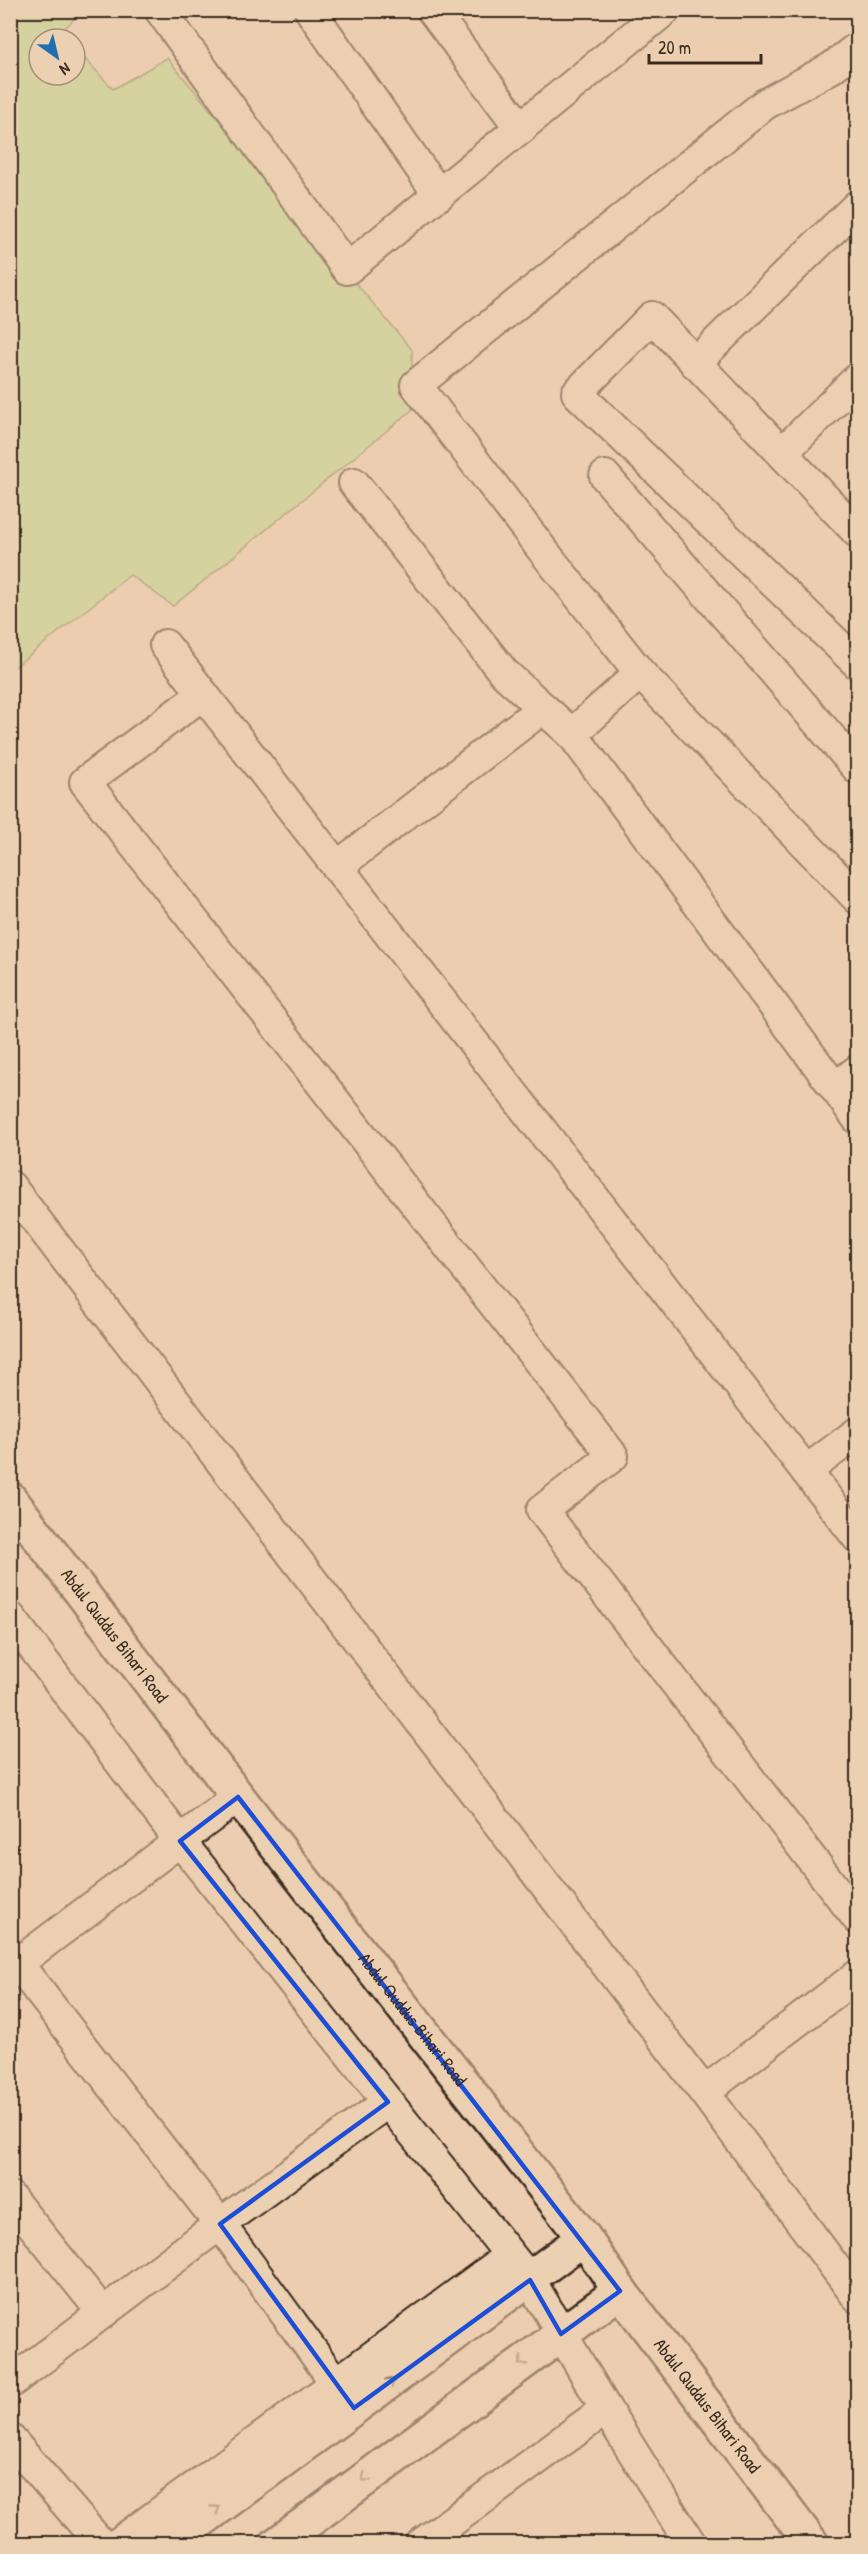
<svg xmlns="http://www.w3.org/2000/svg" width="868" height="2554" font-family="'Patrick Hand',sans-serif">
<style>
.green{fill:#bbd78f;stroke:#7b8056;stroke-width:1.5}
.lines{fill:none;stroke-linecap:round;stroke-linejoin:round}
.street-casing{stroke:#3b2a1e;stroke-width:34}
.secondary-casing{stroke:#3b2a1e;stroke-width:38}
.street{stroke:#ebd0b2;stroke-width:30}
.secondary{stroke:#ebd0b2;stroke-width:33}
.oneway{stroke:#937d68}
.marked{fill:none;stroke:#1d4ed8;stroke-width:4.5;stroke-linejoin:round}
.labels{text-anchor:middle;stroke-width:4.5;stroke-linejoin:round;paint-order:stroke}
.street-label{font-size:18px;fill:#3b2a1e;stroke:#ebd0b2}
</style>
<rect width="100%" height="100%" fill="#edcdaf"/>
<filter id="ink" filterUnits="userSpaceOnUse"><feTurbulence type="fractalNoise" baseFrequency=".0167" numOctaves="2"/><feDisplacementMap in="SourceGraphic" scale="12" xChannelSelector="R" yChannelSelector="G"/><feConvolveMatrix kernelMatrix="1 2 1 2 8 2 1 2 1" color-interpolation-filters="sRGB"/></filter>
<g filter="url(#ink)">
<!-- green -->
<path class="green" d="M11 11H82L61 32 67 39H39V75H75V48L113 89 167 58 412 350V410L173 606 130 575 11 670Z"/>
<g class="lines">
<!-- street casing -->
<g class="street-casing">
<g id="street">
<path d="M160 10 347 269 665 10"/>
<path d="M310 10 439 195"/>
<path d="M432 10 521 129"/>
<path d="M858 47 831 68 765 104 416 385 541 548 640 673 858 899"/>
<path d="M695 363 858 205"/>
<path d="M782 453 858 378"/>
<path d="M605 476 858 769"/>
<path d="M354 483 504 673 572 734 858 1119"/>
<path d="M858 533 652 317 577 393 858 664"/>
<path d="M165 645 858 1538"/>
<path d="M203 694 85 782 613 1456 542 1510 858 1919"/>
<path d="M572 734 640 673"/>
<path d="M338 866 543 708"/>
<path d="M835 1088 858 1070"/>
<path d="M10 1186 704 2092 858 2298"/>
<path d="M806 1471 858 1432"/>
<path d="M10 1617 180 1841 530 2280 606 2409 421 2544"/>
<path d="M10 1954 220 2224 354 2408"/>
<path d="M10 1969 238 1797"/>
<path d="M704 2092 858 1975"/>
<path d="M10 2197 102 2312"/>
<path d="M10 2383 220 2224 388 2102"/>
<path d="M606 2409 691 2544"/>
<path d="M10 2439 101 2544"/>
<path d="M117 2544 509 2256"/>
</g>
</g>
<!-- secondary casing -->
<g class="secondary-casing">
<g id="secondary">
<path id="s1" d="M10 1499 238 1797 584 2238 620 2291 812 2544"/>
<path d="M169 2544 584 2238"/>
<path d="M277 2544 620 2291"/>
</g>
</g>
<!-- street -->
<use href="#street" class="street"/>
<!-- secondary -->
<use href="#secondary" class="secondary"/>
</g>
<!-- one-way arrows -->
<defs><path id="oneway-chevron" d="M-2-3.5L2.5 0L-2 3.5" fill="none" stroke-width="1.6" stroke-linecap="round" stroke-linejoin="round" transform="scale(1.5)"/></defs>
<g class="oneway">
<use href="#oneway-chevron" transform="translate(522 2362) rotate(144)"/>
<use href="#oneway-chevron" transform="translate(391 2382) rotate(-36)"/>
<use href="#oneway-chevron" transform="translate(365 2478) rotate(144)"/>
<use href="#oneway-chevron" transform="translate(216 2509) rotate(-36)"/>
</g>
</g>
<!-- marked area -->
<path d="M0 0H868V2554H0ZM238 1797 620 2291 561 2334 530 2280 354 2408 220 2224 388 2102 180 1841Z" fill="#edcdaf" fill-opacity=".55" fill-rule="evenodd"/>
<path class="marked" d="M238 1797 620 2291 561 2334 530 2280 354 2408 220 2224 388 2102 180 1841Z"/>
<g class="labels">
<!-- street labels -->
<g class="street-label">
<text dy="6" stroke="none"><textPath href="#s1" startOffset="172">Abdul Quddus Bihari Road</textPath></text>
<text dy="6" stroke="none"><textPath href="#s1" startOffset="658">Abdul Quddus Bihari Road</textPath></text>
<text dy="6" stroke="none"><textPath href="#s1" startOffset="1144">Abdul Quddus Bihari Road</textPath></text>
</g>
</g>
<!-- margin -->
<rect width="868" height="2554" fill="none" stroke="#ebd0b2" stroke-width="36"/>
<rect x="18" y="18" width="832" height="2518" fill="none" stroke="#3b2a1e" stroke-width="2" filter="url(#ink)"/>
<!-- north arrow -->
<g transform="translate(57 57) rotate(146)"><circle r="28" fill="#ebd0b2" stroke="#a58e77" stroke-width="1.5"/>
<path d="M0-4.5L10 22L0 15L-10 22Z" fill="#1f6fb2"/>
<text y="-9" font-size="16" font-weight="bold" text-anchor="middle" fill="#3b2a1e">N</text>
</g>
<!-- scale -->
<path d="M649 54v9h112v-9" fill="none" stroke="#3b2a1e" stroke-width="3"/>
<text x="658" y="54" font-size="18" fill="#3b2a1e" stroke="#ebd0b2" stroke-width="4.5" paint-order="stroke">20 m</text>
</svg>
